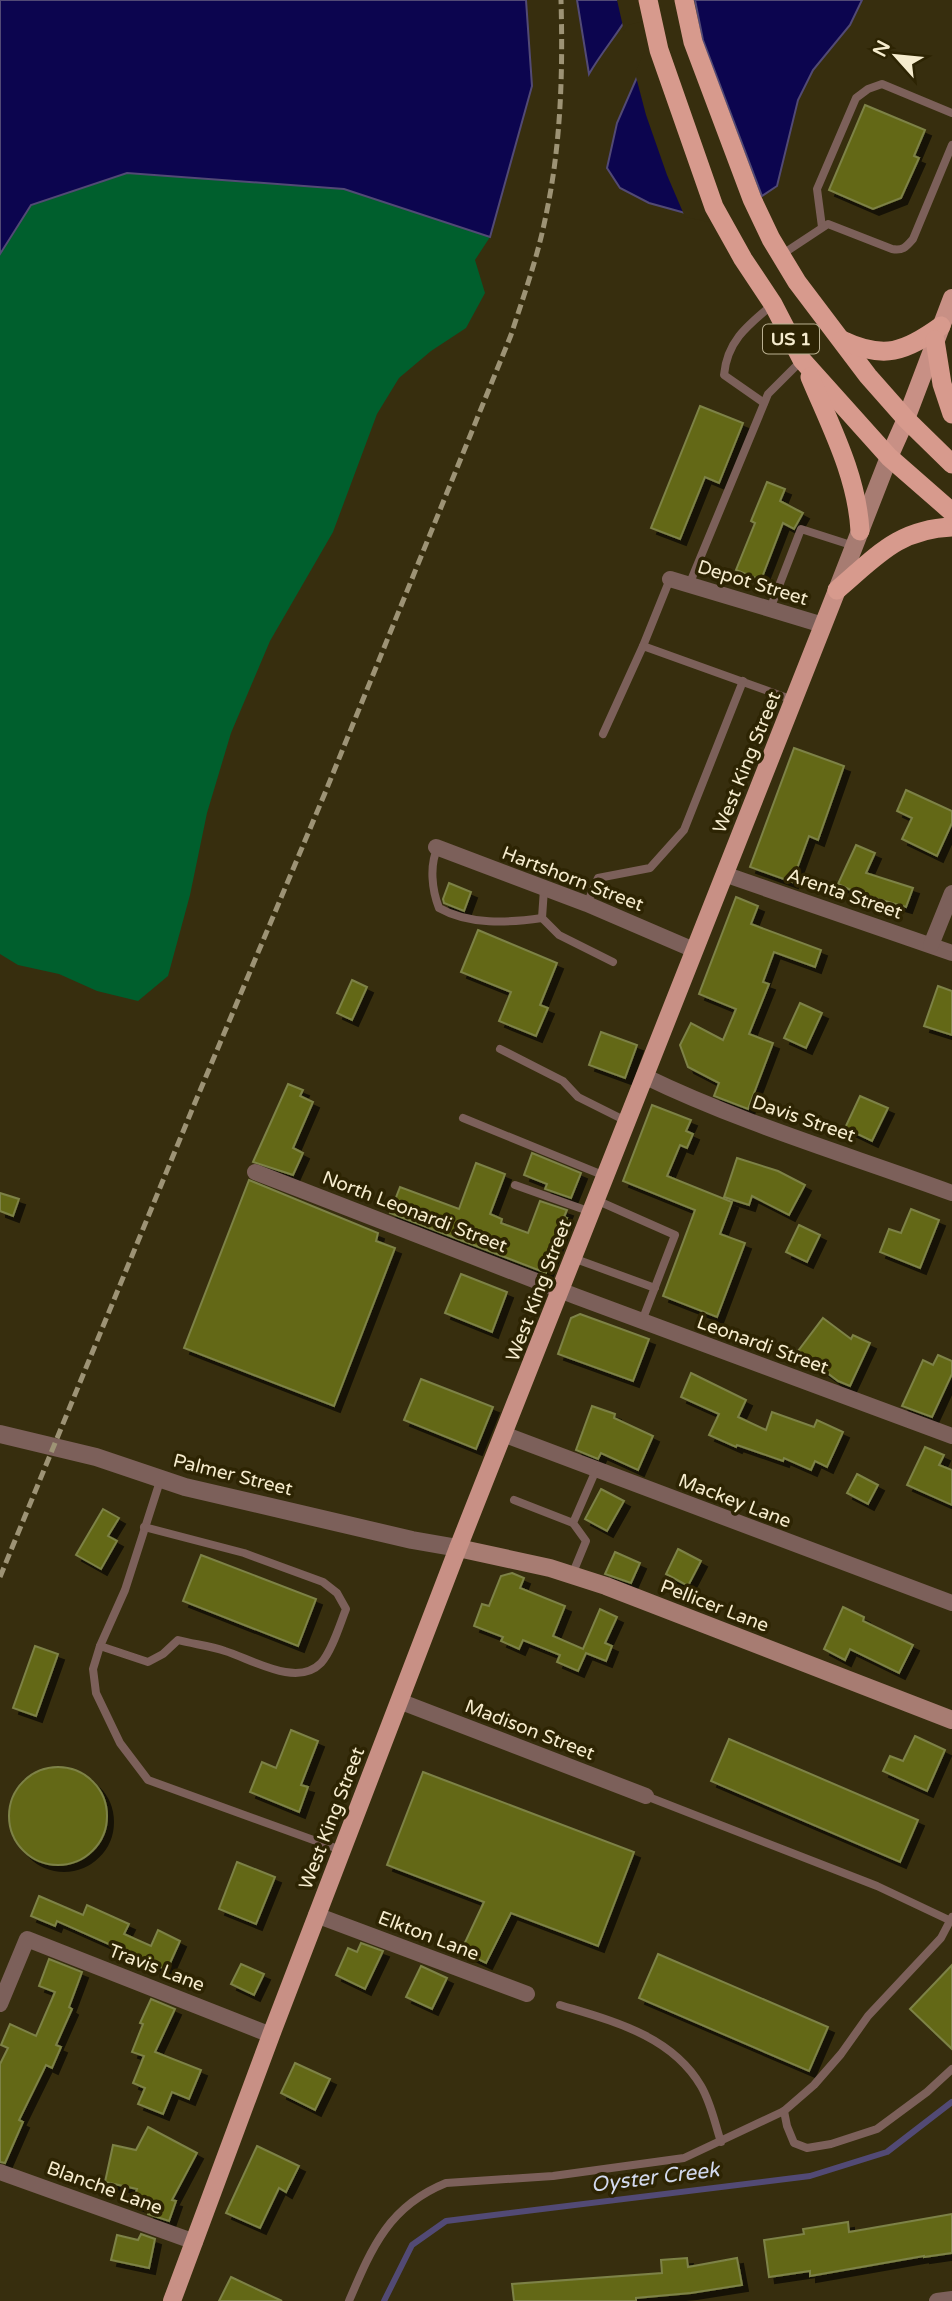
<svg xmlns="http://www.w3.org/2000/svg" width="952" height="2301" font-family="'Varela Round',sans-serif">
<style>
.green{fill:#005f2d}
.water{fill:#0c054f;stroke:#524a75;stroke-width:2}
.pier{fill:#372e0e}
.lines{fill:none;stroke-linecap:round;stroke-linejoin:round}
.stream{stroke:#524a75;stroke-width:6}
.building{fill:#646819;stroke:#7d8246;stroke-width:2;filter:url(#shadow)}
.service{stroke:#7c605a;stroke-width:8}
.minor{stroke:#7c605a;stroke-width:16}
.tertiary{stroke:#7c605a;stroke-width:18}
.secondary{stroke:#a77c72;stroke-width:18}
.primary{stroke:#c89085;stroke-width:18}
.trunk{stroke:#d79a8d;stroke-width:19}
.rail{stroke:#9d9375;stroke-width:5;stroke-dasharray:10 5;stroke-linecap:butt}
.labels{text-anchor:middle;stroke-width:7;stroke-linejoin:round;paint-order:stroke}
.shield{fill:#2d2403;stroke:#bab091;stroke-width:2}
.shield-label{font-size:18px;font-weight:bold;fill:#f6ecce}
.street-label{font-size:19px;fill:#f6ecce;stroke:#2d2403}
.water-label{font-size:21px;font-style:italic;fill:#d2d9ee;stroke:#2d2403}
</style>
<defs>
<filter id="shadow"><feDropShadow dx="6" dy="6" stdDeviation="0" flood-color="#0009"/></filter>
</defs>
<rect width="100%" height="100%" fill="#372e0e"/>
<!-- green -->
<path class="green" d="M127 173 344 189 490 237 475 260 485 293 466 328 431 351 399 378 377 414 333 532 270 641 231 733 207 813 190 895 168 976 138 1001 97 991 59 974 18 965 0 954V254L31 205Z"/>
<!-- water -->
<g class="water">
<path d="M0 0H526L532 86 490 237 344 189 127 173 31 205 0 254Z"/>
<path d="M577 0H637C624 27 604 48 589 74Z"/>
<path d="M695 0H862L850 25 813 70 798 100 777 186 762 196 703 40Z"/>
<path d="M648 52 707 219 649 203 620 188 607 168 617 123Z"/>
</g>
<!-- pier -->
<g class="pier">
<path d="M617 0H641L644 21 628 25 624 31Z"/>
<path d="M648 48 710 218 709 222 685 217 667 175 646 115 635 73 645 50Z"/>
</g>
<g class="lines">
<!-- stream -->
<path class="stream" d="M384 2301 412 2245 446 2221 810 2176 887 2152 952 2102"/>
</g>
<!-- building -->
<g class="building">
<path d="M865 105 925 130 914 156 919 158 901 198 873 209 829 190Z"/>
<path d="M700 406 743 423 719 483 705 477 680 539 651 528Z"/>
<path d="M767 482 785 489 780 501 803 513 794 529 783 523 761 580 736 570 755 523 751 521Z"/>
<path d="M794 748 844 766 818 840 809 836 792 882 750 867Z"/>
<path d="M906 790 952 811V823L937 856 902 839 912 818 897 811Z"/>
<path d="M856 845 875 853 866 873 913 888 906 907 857 893 838 884Z"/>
<path d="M449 883 471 892 464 911 444 903 443 899Z"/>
<path d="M736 897 758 906 751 924 821 950 815 967 774 952 763 982 769 984 749 1034 773 1043 748 1109 714 1096 719 1083 688 1067 680 1045 691 1023 723 1040 736 1009 699 994Z"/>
<path d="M478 930 557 963 540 1005 548 1008 536 1036 499 1021 511 992 461 972Z"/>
<path d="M352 980 367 987 352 1020 337 1013Z"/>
<path d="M938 986 952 991V1035L924 1026Z"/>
<path d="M800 1003 822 1013 806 1048 784 1038Z"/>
<path d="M601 1032 637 1045 625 1078 589 1065Z"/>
<path d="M288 1084 303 1090 300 1096 313 1102 293 1148 303 1153 293 1175 253 1162Z"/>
<path d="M860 1096 888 1108 872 1141 845 1128Z"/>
<path d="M652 1105 691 1120 686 1131 693 1134 687 1148 680 1145 667 1176 732 1202 720 1234 745 1243 717 1317 663 1296 695 1210 623 1181Z"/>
<path d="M532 1153 581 1173 571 1198 545 1189 547 1184 524 1175Z"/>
<path d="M737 1158 778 1171 805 1185 789 1215 752 1196 749 1205 724 1197Z"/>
<path d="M476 1163 505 1174 490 1214 502 1219 501 1223 528 1233 540 1201 567 1210 564 1217 567 1218 546 1273 390 1213 400 1187 459 1209Z"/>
<path d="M249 1180 378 1233 376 1241 395 1248 334 1406 184 1348Z"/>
<path d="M0 1193 19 1199 13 1216 0 1211Z"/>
<path d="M911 1209 939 1220 920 1268 880 1252 889 1229 901 1233Z"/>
<path d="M799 1225 820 1235 807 1262 786 1252Z"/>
<path d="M461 1274 507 1292 492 1332 445 1313Z"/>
<path d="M580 1314 649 1339 633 1381 558 1354 571 1318Z"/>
<path d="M823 1318 851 1339 853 1335 870 1343 850 1386 838 1381 798 1351Z"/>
<path d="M938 1355 952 1361V1374L932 1417 902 1406 923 1360 933 1365Z"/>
<path d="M691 1373 746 1400 738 1417 766 1430 772 1412 814 1427 817 1420 843 1432 827 1467 815 1461 811 1470 784 1458 783 1461 737 1445 736 1447 709 1435 719 1414 681 1397Z"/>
<path d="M421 1379 493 1407 476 1449 404 1420Z"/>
<path d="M592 1406 615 1414 614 1418 653 1436 638 1470 601 1453 598 1459 576 1450Z"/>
<path d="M925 1447 944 1455 939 1465 952 1470V1505L907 1485Z"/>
<path d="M857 1474 878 1485 868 1504 847 1493Z"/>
<path d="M601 1489 624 1501 607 1531 585 1519Z"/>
<path d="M103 1509 119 1518 108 1536 117 1541 101 1569 76 1555Z"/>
<path d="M678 1549 701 1561 688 1586 666 1574Z"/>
<path d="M615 1552 640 1563 631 1583 605 1574Z"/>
<path d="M201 1555 316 1599 298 1646 183 1601Z"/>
<path d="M512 1573 524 1578 520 1588 565 1606 553 1636 583 1649 600 1609 617 1617 605 1643 612 1646 606 1661 586 1653 578 1671 557 1662 560 1655 523 1640 519 1649 501 1641 503 1637 474 1626 482 1604 489 1606 501 1576Z"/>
<path d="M843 1607 864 1617 863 1621 913 1645 899 1673 850 1649 845 1660 824 1649Z"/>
<path d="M35 1646 58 1654 36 1716 13 1708Z"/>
<path d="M291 1730 318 1741 301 1785 308 1787 299 1812 250 1792 262 1762 276 1768Z"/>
<path d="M915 1736 945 1750 927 1791 883 1771 890 1756 903 1761Z"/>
<path d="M729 1739 918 1820 900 1862 711 1781Z"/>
<circle cx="58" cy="1816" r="49"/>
<path d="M423 1772 634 1852 598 1946 511 1913 486 1963 461 1951 484 1902 387 1865Z"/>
<path d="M237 1862 275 1877 256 1924 219 1909Z"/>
<path d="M39 1896 83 1915 87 1905 129 1924 124 1934 151 1946 158 1930 180 1941 167 1970 57 1921 55 1926 31 1916Z"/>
<path d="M361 1943 383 1951 365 1989 336 1975 348 1948 357 1952Z"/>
<path d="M658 1954 828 2027 809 2071 639 1998Z"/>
<path d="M49 1959 82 1972 69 2007 72 2009 56 2045 61 2047 52 2068 46 2065 19 2120 23 2122 5 2163 0 2162V2064L8 2048 1 2045 10 2024 36 2036 55 1992 39 1986Z"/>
<path d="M241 1964 264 1974 254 1995 231 1984Z"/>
<path d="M952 1965V2049L910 2009Z"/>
<path d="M421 1966 447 1978 432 2009 406 1997Z"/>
<path d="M151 1999 175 2009 155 2052 201 2070 189 2099 172 2092 163 2114 138 2104 145 2088 133 2083 144 2056 132 2052 143 2024 140 2023Z"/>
<path d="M295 2063 330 2079 315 2110 281 2093Z"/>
<path d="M148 2127 197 2153 172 2200 176 2201 169 2221 148 2214 149 2209 132 2203 137 2189 105 2182 113 2145 136 2150Z"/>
<path d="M257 2146 299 2166 286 2192 279 2188 260 2228 226 2213Z"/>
<path d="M952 2214V2253L924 2257V2256L810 2276V2271L769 2277 764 2240 804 2234 803 2229 848 2222 849 2232Z"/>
<path d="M141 2234 155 2239 149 2268 111 2260 117 2235 138 2240Z"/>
<path d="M687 2258 688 2267 737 2258 742 2285 691 2293 636 2298V2301H514L512 2284 662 2273 661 2260Z"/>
<path d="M231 2277 282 2301H219Z"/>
</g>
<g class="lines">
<!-- service -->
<g class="service">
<path d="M822 227 817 189 856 98 868 89 882 84 952 113"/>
<path d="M781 255 828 224 892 249C903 251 906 247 913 239L952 145"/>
<path d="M764 403 724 375C727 341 748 325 772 305"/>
<path d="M689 585 768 394 802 360"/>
<path d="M770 609 801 529 854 546"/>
<path d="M643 646 670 579"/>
<path d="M603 734 643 646 793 700"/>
<path d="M438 847C429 865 432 890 439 908 469 925 508 923 542 918"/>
<path d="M544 889 542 918 559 935 613 962"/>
<path d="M587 904 598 878 650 868 684 830 743 681"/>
<path d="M500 1049 563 1081 578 1097 626 1121"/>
<path d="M463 1118 605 1176"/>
<path d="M515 1185 591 1212"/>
<path d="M596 1200 675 1235 642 1321"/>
<path d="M573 1258 655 1288"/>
<path d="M161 1478 125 1590 100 1646 93 1669 96 1693 120 1743 148 1780 341 1850"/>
<path d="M514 1500 573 1523"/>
<path d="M572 1575 586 1541 573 1523 596 1470"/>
<path d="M100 1646 148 1662 163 1654 178 1640C193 1644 210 1646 225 1651 251 1659 297 1688 321 1663 332 1651 340 1624 346 1609L337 1593 323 1582 244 1553 144 1527"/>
<path d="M646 1796 877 1886 949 1920"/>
<path d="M560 2005C612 2021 671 2035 701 2086 711 2103 715 2124 721 2142"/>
<path d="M784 2111 787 2126 794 2143 807 2148 831 2144 877 2129 927 2092 952 2069"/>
<path d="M349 2301C372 2247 389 2206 446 2183L553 2176 684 2158 784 2111 814 2085 841 2054 868 2016 941 1938 952 1917"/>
</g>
<!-- minor -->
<g class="minor">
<path d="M670 579 823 625"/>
<path d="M436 847 587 904 694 950"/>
<path d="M724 874 952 953"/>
<path d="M931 945 952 893"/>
<path d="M644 1076C743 1124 849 1155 952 1193"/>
<path d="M255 1172 575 1296 952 1436"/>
<path d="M503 1434 952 1603"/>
<path d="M399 1701 646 1796"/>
<path d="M316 1915 527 1994"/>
<path d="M0 2004 27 1939 271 2035"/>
<path d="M0 2172 195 2242"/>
<path d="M937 2301 952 2299"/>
</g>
<!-- tertiary -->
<path class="tertiary" d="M0 1434 96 1457 185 1487 412 1540 458 1548"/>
<!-- secondary -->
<g class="secondary">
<path d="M837 590 889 457"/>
<path d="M458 1548 550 1568 606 1586 952 1720"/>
</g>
<!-- primary -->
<g class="primary">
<path d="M889 457 906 419 952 298"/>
<path d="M172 2301 271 2035 458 1548 837 590"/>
</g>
<!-- trunk -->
<g class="trunk">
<path d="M648 0 659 50 714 207 743 259 773 304 802 360 889 457 952 512"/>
<path d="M684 0 693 42 752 199 771 239 797 282 868 376 906 419 952 464"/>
<path d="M842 340C884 360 905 352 941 326"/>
<path d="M935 340 942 384 952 414"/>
<path d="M810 377C831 427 857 476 860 531"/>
<path d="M837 590C876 557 898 529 952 527"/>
</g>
<!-- rail -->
<path class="rail" d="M0 1577 194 1105 325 793 511 335C524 295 538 256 546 215 561 145 563 72 561 0"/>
</g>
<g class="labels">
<!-- shield labels -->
<rect class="shield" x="763" y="324.5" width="56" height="29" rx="5"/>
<g class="shield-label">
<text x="791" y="345">US 1</text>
</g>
<!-- street labels -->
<g class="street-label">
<text transform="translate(753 582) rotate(17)" y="7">Depot Street</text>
<text transform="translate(746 762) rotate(-68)" y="7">West King Street</text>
<text transform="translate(573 878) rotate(21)" y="7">Hartshorn Street</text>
<text transform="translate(845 893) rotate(19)" y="7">Arenta Street</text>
<text transform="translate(804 1118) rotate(19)" y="7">Davis Street</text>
<text transform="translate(415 1211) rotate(21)" y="7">North Leonardi Street</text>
<text transform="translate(538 1290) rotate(-69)" y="7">West King Street</text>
<text transform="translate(763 1344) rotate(20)" y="7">Leonardi Street</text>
<text transform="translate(233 1474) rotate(14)" y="7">Palmer Street</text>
<text transform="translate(735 1500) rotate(21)" y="7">Mackey Lane</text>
<text transform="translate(715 1605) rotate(21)" y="7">Pellicer Lane</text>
<text transform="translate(530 1729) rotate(21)" y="7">Madison Street</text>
<text transform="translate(331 1818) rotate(-69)" y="7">West King Street</text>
<text transform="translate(429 1935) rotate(21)" y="7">Elkton Lane</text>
<text transform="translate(157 1967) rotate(21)" y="7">Travis Lane</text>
<text transform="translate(105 2187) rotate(20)" y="7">Blanche Lane</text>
</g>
<!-- water labels -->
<g class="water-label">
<text transform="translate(655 2177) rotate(-7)" y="7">Oyster Creek</text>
</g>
</g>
<!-- north arrow -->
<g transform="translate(896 56) rotate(297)" stroke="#2d2403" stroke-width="5" paint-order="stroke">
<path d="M0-5L12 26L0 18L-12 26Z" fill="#f6ecce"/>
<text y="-10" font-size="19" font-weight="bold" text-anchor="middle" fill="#f6ecce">N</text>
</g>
</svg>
